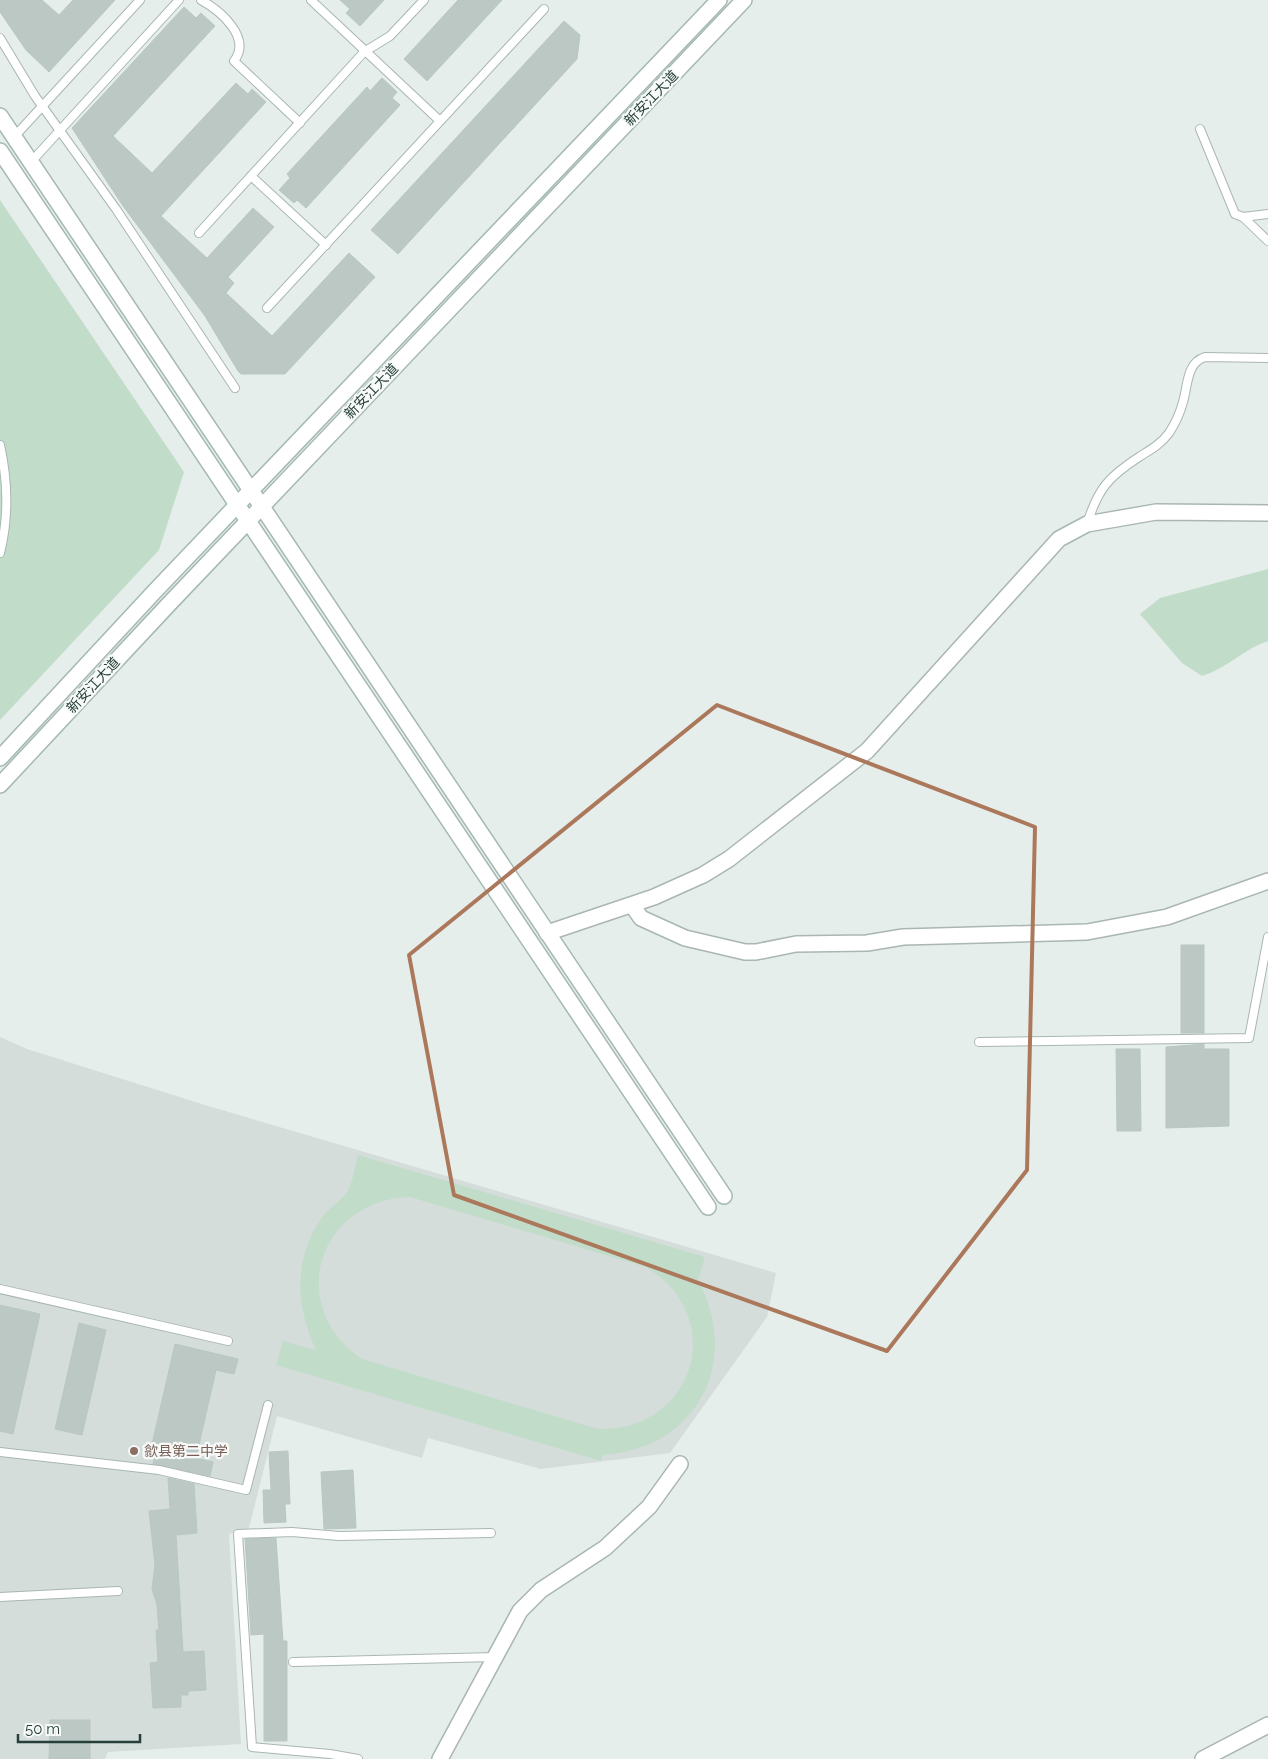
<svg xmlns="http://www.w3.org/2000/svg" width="1268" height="1759" font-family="Raleway,'Noto Sans SC',sans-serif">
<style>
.built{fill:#d4ddda}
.green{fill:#c1ddca;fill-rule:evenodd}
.building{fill:#bbc8c4;stroke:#b9c7c2}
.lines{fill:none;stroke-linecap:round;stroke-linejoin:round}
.lane-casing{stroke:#a9b6b2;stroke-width:10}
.street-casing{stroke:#a9b6b2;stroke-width:18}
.secondary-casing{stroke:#a5b8b3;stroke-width:18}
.lane{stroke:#fff;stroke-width:8}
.street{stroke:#fff;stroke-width:15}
.secondary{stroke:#fff;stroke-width:15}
.marked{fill:none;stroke:#ac785c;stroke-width:4;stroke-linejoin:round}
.education-dot{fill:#8d6e63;stroke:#f7faf9;stroke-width:2}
.labels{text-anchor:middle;stroke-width:4.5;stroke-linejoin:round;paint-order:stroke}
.street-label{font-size:14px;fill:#263f39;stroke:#f7faf9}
.education-label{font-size:14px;fill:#785e54;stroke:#f7faf9;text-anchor:start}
</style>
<rect width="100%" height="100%" fill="#e6eeeb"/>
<!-- built -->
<path class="built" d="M0 1037 27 1049 205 1105 776 1273 767 1317 670 1453 541 1469 428 1438 422 1458 277 1416 249 1528 229 1534 241 1744 108 1752 105 1759H0Z"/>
<!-- green -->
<g class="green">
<path d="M0 200 184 472 159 550 0 720Z"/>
<path d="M1268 569V641C1244 649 1226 669 1202 676L1182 663 1140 614 1160 598Z"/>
<path d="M358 1155 705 1257 698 1280C742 1362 697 1449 603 1455L601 1461 276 1365 283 1341 316 1350C295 1305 293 1258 323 1216 330 1207 341 1201 347 1192 353 1182 355 1166 358 1155ZM410 1197 646 1267C729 1317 695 1431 598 1429L362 1359C285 1307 317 1200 410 1197Z"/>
</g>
<!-- building -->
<g class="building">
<path d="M0 0H42L59 15 73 0H115L49 72 26 50 0 12Z"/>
<path d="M340 0H384L360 26 346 13 350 9Z"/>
<path d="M458 0H502L427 81 404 59Z"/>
<path d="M184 7 196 18 201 13 215 26 113 136 152 173 236 83 248 94 252 89 266 102 161 216 207 258 253 208 274 227 228 277 234 283 226 293 272 336 349 253 375 277 285 374H241L238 371 205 316 123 206 72 128Z"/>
<path d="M564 21 580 35 577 59 398 254 371 230Z"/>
<path d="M382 78 397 92 392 98 400 105 306 208 297 200 294 203 279 190 290 178 287 174 367 87 370 91Z"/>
<rect x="1181" y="945" width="23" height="88"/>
<path d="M1204 1044V1049H1229V1126L1166 1128V1047Z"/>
<path d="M1116 1049H1140L1141 1131H1117Z"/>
<path d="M0 1305 40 1314 13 1434 0 1431Z"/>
<path d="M79 1323 106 1330 82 1435 55 1429Z"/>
<path d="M175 1344 238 1359 234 1374 216 1370 196 1458 213 1462 210 1476 153 1464 155 1455 150 1453Z"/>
<path d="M288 1451 290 1504H285L286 1522 264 1523 263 1490H271L269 1452Z"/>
<path d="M353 1470 356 1528 324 1529 321 1472Z"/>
<path d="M168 1478 194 1484 197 1533 176 1535 183 1652 204 1651 206 1690 188 1691V1695H181V1707L153 1708 150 1663 158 1662 156 1630H159L157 1605 152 1589 155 1565 149 1511 170 1509Z"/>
<path d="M276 1538 283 1641H287V1741H264V1634L251 1635 245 1539Z"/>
<path d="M50 1720H90V1759H49Z"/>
</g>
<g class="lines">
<!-- lane casing -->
<g class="lane-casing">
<g id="lane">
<path d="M201 0C221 11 252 38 234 61L300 123"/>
<path d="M311 0 440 121"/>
<path d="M0 38 35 96 116 209 235 388"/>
<path d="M1200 129 1235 214 1243 217 1268 214"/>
<path d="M14 137 140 0"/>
<path d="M31 162 179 0"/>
<path d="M251 176 326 245"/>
<path d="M1243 217 1268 241"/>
<path d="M199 233 364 52 390 36 424 0"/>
<path d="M267 308 544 9"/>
<path d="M1087 524C1098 489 1108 477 1139 457 1150 450 1161 444 1169 433 1175 424 1180 413 1183 402 1188 386 1186 363 1205 357L1268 358"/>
<path d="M0 553C9 517 8 481 0 445"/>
<path d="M979 1042 1249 1038 1268 937"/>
<path d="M0 1289 228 1341"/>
<path d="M0 1452 159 1470 246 1490 268 1405"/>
<path d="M0 1597 118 1591"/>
<path d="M293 1662 495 1657"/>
<path d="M358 1759 330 1754 252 1747 238 1534 292 1532 339 1536 491 1533"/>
</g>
</g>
<!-- street casing -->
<g class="street-casing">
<g id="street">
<path d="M632 905 641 918 685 938 745 952H756L796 944 867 943 903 937 1087 932 1167 917 1268 881"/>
<path d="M547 933 654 897 703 875 729 859 867 751 1059 539 1087 524 1156 512 1268 513"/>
<path d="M440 1759 520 1611 541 1590 605 1548 649 1507 680 1464"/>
<path d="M1203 1759 1268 1725"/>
</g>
</g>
<!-- secondary casing -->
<g class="secondary-casing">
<g id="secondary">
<path d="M0 116 724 1196"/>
<path d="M0 151 708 1207"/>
<path d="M0 758 155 591 719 0"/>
<path d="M0 785 169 604 744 0"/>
</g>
</g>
<!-- lane -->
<use href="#lane" class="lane"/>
<!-- street -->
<use href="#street" class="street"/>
<!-- secondary -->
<use href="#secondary" class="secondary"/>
</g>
<!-- marked area -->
<path class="marked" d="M717 705 1035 827 1027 1170 887 1351 454 1195 409 955Z"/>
<!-- markers -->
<circle class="education-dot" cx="134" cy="1451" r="5"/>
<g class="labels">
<!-- street labels -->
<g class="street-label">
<text transform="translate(651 98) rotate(-46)" y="5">新安江大道</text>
<text transform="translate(371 391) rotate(-46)" y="5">新安江大道</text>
<text transform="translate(93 685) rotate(-47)" y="5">新安江大道</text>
</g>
<!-- education labels -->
<g class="education-label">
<text x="144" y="1456">歙县第二中学</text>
</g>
</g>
<!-- scale -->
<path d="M18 1734v8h122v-8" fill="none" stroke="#263f39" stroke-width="2.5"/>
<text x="25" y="1734" font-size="15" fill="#263f39" stroke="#f7faf9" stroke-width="4" paint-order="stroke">50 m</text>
</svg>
